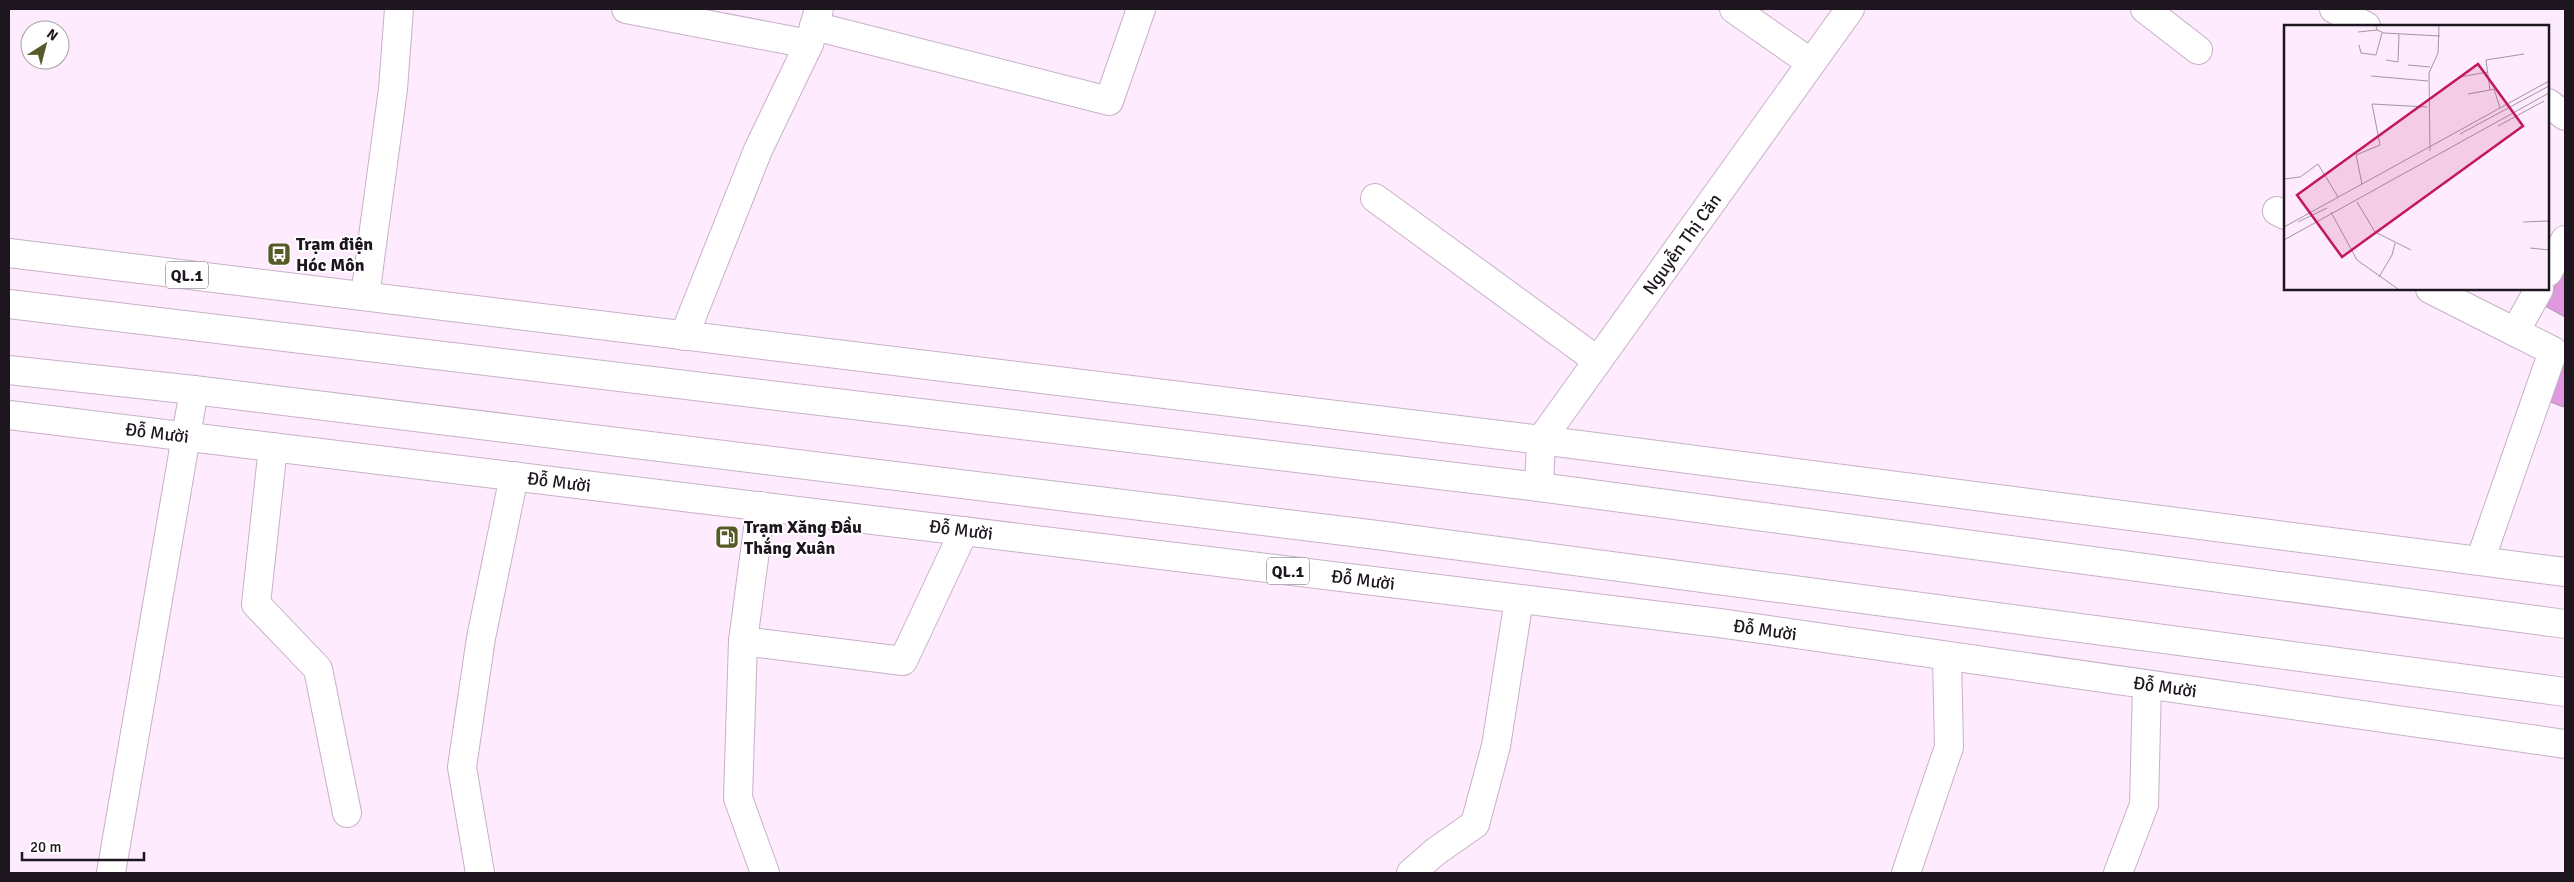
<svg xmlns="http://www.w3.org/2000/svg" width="2574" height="882" font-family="Signika,sans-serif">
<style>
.building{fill:#df9adf;stroke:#ab94aa}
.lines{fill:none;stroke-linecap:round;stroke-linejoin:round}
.minor-casing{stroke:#c8b1c8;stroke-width:30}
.highway-casing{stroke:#c8b1c8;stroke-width:30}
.minor{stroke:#fff;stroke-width:28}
.highway{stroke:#fff;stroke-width:28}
.labels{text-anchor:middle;stroke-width:4;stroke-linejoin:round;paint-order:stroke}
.shield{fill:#fff;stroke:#625c62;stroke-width:1}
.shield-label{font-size:16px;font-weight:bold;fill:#1e161e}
.poi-label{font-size:18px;font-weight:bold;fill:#1e161e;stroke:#fff;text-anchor:start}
.street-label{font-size:18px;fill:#1e161e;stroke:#fff}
.inset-road{fill:none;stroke:#a496a4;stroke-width:1}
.view{fill:#c2185b;fill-opacity:0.15;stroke:#c2185b;stroke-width:2.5}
.inset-edge{fill:none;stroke:#1e161e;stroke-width:2.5}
</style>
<rect width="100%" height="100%" fill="#feebfe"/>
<!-- building -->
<g class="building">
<path d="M2565 267V317L2545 306Z"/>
<path d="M2565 355V402L2563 407 2546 400Z"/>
</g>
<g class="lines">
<!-- minor casing -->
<g class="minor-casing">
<g id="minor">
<path d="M626 9 809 44"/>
<path d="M1734 9 1811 63"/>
<path d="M2145 9 2198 50"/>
<path d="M2334 9 2366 26"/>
<path d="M814 26 1109 101 1141 9"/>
<path d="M2548 103 2565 116"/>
<path d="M1375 198 1598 361"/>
<path d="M2277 211 2285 215"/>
<path d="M2548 272 2565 240"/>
<path d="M2430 289 2515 332"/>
<path d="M365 296 393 89 399 9"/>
<path d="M684 336 758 150 809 44 819 9"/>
<path d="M273 447 256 604 318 669 347 813"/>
<path d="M1539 487 1541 440 1850 9"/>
<path d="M761 506 743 641 903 661 964 531"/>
<path d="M2480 561 2553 351 2515 332 2539 289"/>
<path d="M743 641 738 798 765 873"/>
<path d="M111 873 194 390"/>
<path d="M480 873 462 767 481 638 514 476"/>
<path d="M1411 873 1435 852 1475 824 1496 746 1519 599"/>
<path d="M1906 873 1949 747 1947 656"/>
<path d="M2118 873 2144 805 2147 685"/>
</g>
</g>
<!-- highway casing -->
<g class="highway-casing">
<g id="highway">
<path d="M9 253 1541 440 2565 572"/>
<path d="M9 304 1539 487 2565 624"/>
<path d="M9 370 194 390 1377 535 2565 692"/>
<path d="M9 415 1719 623 2565 744"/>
</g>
</g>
<!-- minor -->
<use href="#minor" class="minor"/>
<!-- highway -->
<use href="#highway" class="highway"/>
</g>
<!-- icons -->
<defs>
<g id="bus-square" transform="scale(1.25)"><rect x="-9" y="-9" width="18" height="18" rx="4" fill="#565a28" stroke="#fff"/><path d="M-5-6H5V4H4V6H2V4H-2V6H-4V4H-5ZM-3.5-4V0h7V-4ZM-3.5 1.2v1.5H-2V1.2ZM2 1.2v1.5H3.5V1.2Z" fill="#fff"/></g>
<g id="fuel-square" transform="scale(1.25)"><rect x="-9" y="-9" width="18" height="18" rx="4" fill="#565a28" stroke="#fff"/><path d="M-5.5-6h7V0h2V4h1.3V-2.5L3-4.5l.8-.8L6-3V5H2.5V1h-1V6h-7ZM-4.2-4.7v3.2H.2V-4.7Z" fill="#fff"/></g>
</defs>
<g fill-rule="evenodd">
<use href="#bus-square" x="279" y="254"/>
<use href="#fuel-square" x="727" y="537"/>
</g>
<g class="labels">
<!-- shield labels -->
<g class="shield">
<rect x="166" y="261.5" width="42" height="27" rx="4"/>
<rect x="1267" y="557.5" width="42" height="27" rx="4"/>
</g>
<g class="shield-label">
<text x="187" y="281">QL.1</text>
<text x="1288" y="577">QL.1</text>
</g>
<!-- poi labels -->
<g class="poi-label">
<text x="296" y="250">Trạm điện<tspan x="296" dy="21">Hóc Môn</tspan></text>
<text x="744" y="533">Trạm Xăng Đầu<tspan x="744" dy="21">Thắng Xuân</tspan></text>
</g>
<!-- street labels -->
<g class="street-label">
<text transform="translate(1682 244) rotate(-54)" y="6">Nguyễn Thị Căn</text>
<text transform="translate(157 433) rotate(7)" y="6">Đỗ Mười</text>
<text transform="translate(559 482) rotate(7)" y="6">Đỗ Mười</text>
<text transform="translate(961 530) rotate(7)" y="6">Đỗ Mười</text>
<text transform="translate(1363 580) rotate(7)" y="6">Đỗ Mười</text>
<text transform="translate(1765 630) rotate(8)" y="6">Đỗ Mười</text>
<text transform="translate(2165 687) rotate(8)" y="6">Đỗ Mười</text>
</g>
</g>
<!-- overview -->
<g transform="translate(2284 25)">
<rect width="265" height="265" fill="#feebfe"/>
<path class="inset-road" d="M92 1 93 5 100 8 156 11M74 7 93 5M75 20 77 28 92 30 98 8M102 35 114 37 115 9M124 40 146 42M87 51 144 56M176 52 204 47M184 69 206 65M216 83 210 64 206 65 202 35 240 29M214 101 260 76M176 109 265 61M146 126 145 48 154 28 155 1M0 154 16 152 34 139 54 172M78 159 72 130 96 120 88 79 143 82M73 177 91 207 127 225M47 187 73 235 114 264M14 197 43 183M239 197 265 196M0 202 265 56M0 215 265 68M246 223 265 225M95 252 108 230 111 218"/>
<path class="view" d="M194 39 239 101 58 232 13 170Z"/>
<rect width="265" height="265" class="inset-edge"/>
</g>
<!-- border -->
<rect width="2574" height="882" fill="none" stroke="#1e161e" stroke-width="20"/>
<!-- north arrow -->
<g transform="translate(45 45) rotate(36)"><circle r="24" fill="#ffffff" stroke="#a5a2a5"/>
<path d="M0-4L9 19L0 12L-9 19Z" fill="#565a28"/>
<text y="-8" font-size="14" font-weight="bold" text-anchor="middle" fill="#1e161e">N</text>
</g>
<!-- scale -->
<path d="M22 852v8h122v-8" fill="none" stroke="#1e161e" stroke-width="2.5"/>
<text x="30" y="852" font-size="15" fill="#1e161e" stroke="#ffffff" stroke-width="4" paint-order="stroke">20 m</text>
</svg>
